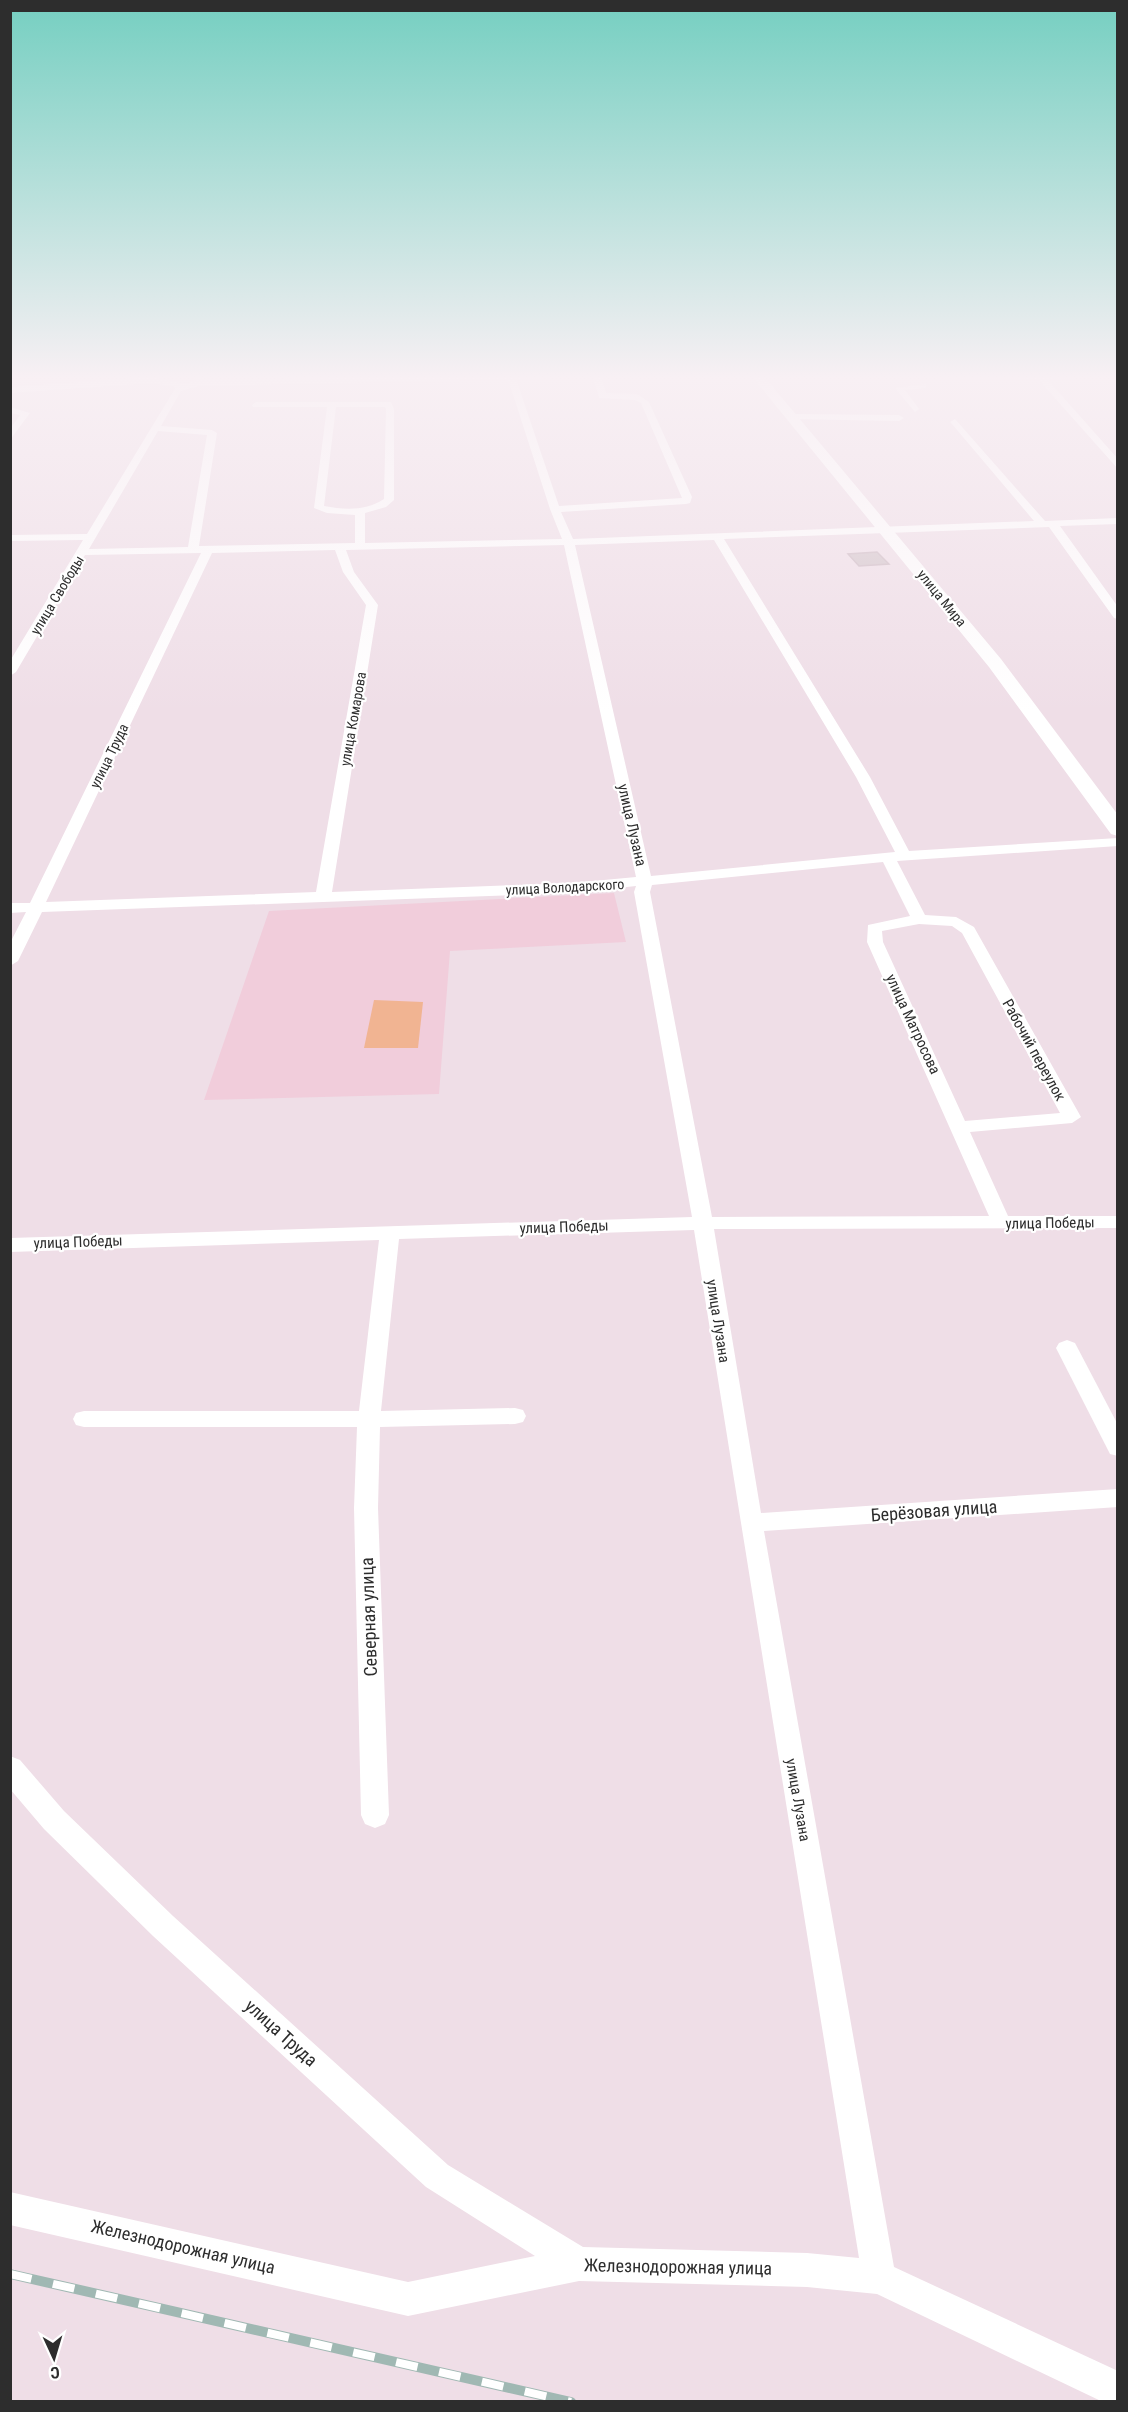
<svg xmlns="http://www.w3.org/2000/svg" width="1128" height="2412" font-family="'Roboto Condensed',sans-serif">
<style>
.education{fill:#f1cddb}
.cemetery{fill:#dac5b4}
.pitch{fill:#f1b492}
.building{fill:#d2c3c9;stroke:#cbb7c0;stroke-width:1.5}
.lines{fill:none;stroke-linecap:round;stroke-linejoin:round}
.minor{fill:#fff;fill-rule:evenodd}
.secondary{fill:#fff;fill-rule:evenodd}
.rail-casing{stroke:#a0b8b3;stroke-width:10}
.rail{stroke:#fff;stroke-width:8;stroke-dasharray:22;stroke-linecap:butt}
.labels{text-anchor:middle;stroke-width:4.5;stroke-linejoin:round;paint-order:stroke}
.far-street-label{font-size:14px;fill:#2d2d2d;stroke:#fff}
.street-label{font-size:15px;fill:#2d2d2d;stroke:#fff}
.near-street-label{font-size:18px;fill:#2d2d2d;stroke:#fff}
</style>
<rect width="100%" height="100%" fill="#efdee7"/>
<!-- education -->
<path class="education" d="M614 893 626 942 450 951 439 1094 204 1100 269 911Z"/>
<!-- cemetery -->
<path class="cemetery" d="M10 374H176L11 380Z"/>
<!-- pitch -->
<path class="pitch" d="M374 1000 423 1002 418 1048H364Z"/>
<!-- building -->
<path class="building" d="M877 552 889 564 859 566 848 554Z"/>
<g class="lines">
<!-- minor -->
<g class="minor">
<path d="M198 374H206L203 380 609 374 601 377 606 393 637 394 649 402 692 497 690 503 686 504 561 512 573 539 1034 521 952 424 950 422 955 419 1045 521 1118 518V524L1060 526 1118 607V619L1114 618 1049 527 724 539 870 777 909 851 1118 838V846L897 861 925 915 956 917 974 927 1081 1117 1072 1123 970 1132 1008 1216H1118V1228L714 1229 761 1513 1118 1489V1507L764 1531 894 2267 1118 2371V2402H1103L877 2294 807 2287 579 2281 408 2316 10 2225V2192L408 2282 535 2256 426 2187 153 1936 44 1829 10 1789V1756L20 1760 64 1811 173 1916 448 2165 583 2247 807 2253 859 2258 694 1230 399 1239 381 1411 515 1408 523 1410 526 1416 523 1422 515 1424 380 1427 378 1508 389 1815 385 1824 375 1828 365 1824 361 1815 354 1508 357 1427H84L76 1425 73 1419 76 1413 84 1411H359L379 1240 10 1252V1238L692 1217 634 892 636 886 572 893 42 912 18 961 10 966V943L26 912 10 913V903H30L201 553 85 555 16 672 10 676V661L83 540 10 541V535L87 534 176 387 151 383 10 393V387L151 377 187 384 194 381ZM593 377 599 398 635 400 641 403 682 498 559 506 516 379ZM508 379 550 509 562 539 365 543V513L386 507 394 500V409L391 402H256L252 405 253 407H327L314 508 327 513 355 515V543L199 546 217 433 212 430 161 426 181 391 199 386ZM336 407H385L386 409 384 499C366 511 345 510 324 506ZM158 431 207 435 188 547 89 549ZM714 540 856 777 895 852 651 876 575 545ZM564 545 636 877 572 883 332 892 378 605 354 572 346 550ZM335 550 343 572 366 605 316 892 46 902 212 553ZM883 862 910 916 868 925 867 942 989 1216 712 1217 650 892 652 885ZM919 924 952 926 962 933 1060 1113 965 1121 883 942 882 931Z"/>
<path d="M763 374H1118V377L1047 379 1118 459V469L1038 379 767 377Z"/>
<path d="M926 384V388L905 390 919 409 915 412 895 388Z"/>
<path d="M10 407 30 413 10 440V429L20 415 10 413Z"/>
<path d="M791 414 899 415 904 418 899 421 788 419V415Z"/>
<path d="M1067 1340 1075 1343 1118 1425V1456L1110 1454 1056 1348 1059 1343Z"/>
</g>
<!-- secondary -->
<path class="secondary" d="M750 374H762L1001 659 1118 815V836L1111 834 989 667Z"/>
<!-- rail casing -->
<g class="rail-casing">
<path id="rail" d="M10 2274 571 2402"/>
</g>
<!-- rail -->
<use href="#rail" class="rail"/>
</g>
<!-- sky -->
<linearGradient id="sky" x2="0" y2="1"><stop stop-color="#75cfc1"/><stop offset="0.53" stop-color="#f8f0f4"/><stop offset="1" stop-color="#f8f0f4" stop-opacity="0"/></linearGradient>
<rect width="1128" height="712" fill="url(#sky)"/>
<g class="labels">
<!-- far-street labels -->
<g class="far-street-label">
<text transform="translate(57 595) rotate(-59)" y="5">улица Свободы</text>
<text transform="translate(942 598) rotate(51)" y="5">улица Мира</text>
<text transform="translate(353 719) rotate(-80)" y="5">улица Комарова</text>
<text transform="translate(109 756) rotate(-64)" y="5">улица Труда</text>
<text transform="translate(565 887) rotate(-3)" y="5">улица Володарского</text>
</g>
<!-- street labels -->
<g class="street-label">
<text transform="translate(632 825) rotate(77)" y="5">улица Лузана</text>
<text transform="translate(913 1024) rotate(65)" y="5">улица Матросова</text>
<text transform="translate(1034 1050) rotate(61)" y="5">Рабочий переулок</text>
<text transform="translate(1050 1223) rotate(-1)" y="5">улица Победы</text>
<text transform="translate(564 1227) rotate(-2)" y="5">улица Победы</text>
<text transform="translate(78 1242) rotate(-2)" y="5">улица Победы</text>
<text transform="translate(718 1321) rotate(81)" y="5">улица Лузана</text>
<text transform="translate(798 1800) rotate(80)" y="5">улица Лузана</text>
</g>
<!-- near-street labels -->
<g class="near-street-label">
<text transform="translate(934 1511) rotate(-4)" y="6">Берёзовая улица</text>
<text transform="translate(369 1617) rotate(-92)" y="6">Северная улица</text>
<text transform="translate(281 2033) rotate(42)" y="6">улица Труда</text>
<text transform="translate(183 2247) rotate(13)" y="6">Железнодорожная улица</text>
<text transform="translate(678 2267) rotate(1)" y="6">Железнодорожная улица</text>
</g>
</g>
<!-- border -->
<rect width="1128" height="2412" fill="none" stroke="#2d2d2d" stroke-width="24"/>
<!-- north arrow -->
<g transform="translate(54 2358) rotate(176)" stroke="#ffffff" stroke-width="4.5" paint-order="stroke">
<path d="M0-4.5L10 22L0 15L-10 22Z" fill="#2d2d2d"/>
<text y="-9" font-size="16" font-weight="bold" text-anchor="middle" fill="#2d2d2d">С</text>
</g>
</svg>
